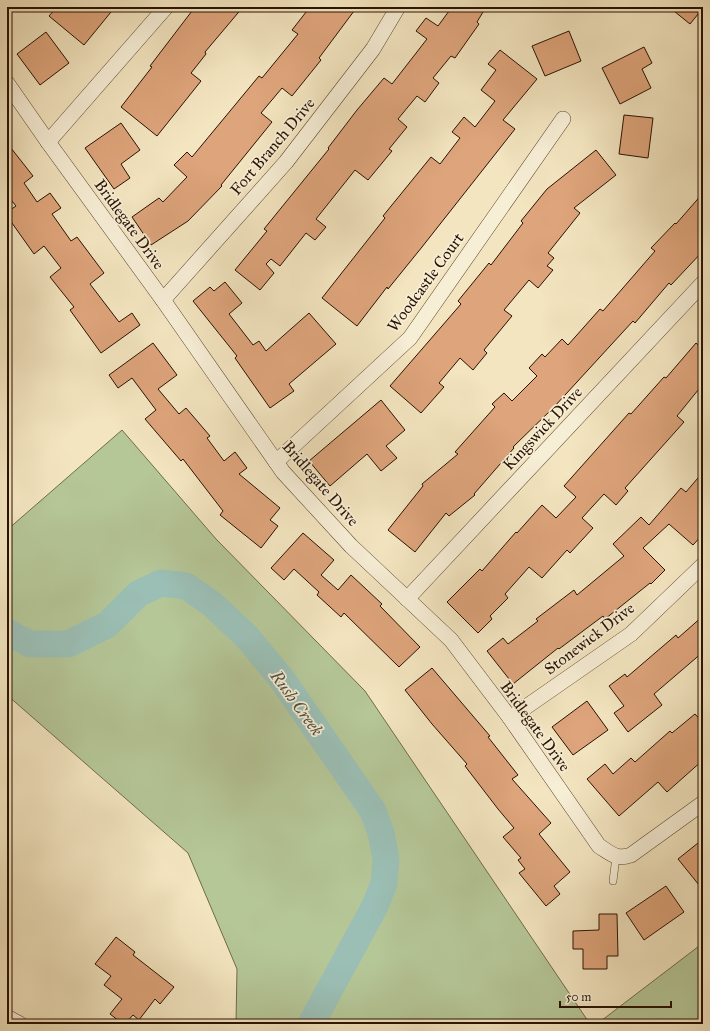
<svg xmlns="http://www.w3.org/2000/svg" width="710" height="1031" font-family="'IM FELL Great Primer',serif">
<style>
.green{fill:#b5c697;stroke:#6e6c4c}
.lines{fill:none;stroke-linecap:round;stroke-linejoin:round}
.river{stroke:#9bbfb5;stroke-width:27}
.building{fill:#dea47b;stroke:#281200}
.service-casing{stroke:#5b4730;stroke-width:8}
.minor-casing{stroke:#5b4730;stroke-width:16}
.service{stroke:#f7eed6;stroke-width:7}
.minor{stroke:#f7eed6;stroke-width:15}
.labels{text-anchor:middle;stroke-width:3.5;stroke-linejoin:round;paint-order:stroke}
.street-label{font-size:16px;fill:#281200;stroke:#f7eed6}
.water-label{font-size:17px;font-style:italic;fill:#504f3f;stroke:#f7eed6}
</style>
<rect width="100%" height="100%" fill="#f3e5c0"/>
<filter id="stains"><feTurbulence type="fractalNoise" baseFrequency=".005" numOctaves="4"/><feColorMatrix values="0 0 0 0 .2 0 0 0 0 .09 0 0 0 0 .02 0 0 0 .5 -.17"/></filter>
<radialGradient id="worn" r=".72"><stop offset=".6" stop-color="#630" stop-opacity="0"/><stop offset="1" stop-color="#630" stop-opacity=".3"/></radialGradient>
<!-- green -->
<g class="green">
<path d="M122 430 216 539 365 691 590 1024H236L237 969 188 853 7 695V530Z"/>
<path d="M703 943V1024H597Z"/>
</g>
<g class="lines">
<!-- river -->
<path class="river" d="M7 632 30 644H68L107 625 138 594 161 583 186 586 212 604 247 637 281 678 373 811 381 833 386 859 384 883 375 906 311 1024"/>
</g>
<!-- building -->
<g class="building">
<path d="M57 7H105L111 12 84 45 49 16Z"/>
<path d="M195 7H243L205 52 206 54 191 73 201 81 157 136 121 107 152 67 150 66Z"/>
<path d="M310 7H357L319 58 321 60 292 96 282 88 261 113 272 122 221 185 222 186 188 221 151 245 132 217 159 198 163 202 187 177 174 165 187 152 192 157 259 76 262 78 298 34 292 30Z"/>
<path d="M452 7H486L477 22 479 24 455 58 451 56 433 78 439 83 425 102 417 96 398 119 407 127 389 149 392 151 368 180 355 170 316 219 326 227 315 240 306 233 280 266 271 259 266 264 274 273 260 290 235 270 267 231 264 229 329 149 328 148 357 110 384 78 392 84 427 39 416 31 426 18 438 26Z"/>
<path d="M669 7H703V8L690 24Z"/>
<path d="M569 31 581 61 545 76 532 46Z"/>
<path d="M46 32 69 63 40 85 17 54Z"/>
<path d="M644 47 652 63 642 69 651 88 620 104 602 68Z"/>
<path d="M500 50 537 79 503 120 515 129 422 247 388 289 387 287 357 326 322 298 385 218 383 216 431 157 440 164 460 138 452 132 464 117 475 127 495 101 481 90 496 70 488 64Z"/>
<path d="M624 115 653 118 648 158 619 154Z"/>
<path d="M121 123 140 150 121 164 130 178 114 189 85 148Z"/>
<path d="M7 143 33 176 24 183 37 202 50 193 61 208 52 214 71 241 77 237 104 273 90 284 119 322 132 313 140 325 101 353 70 310 74 307 50 277 61 268 44 246 34 254 7 216V212L16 206 7 195Z"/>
<path d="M596 150 616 175 574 208 580 213 548 253 554 258 547 266 553 270 538 288 529 280 504 310 512 316 484 350 487 353 473 370 460 358 439 383 444 387 421 413 390 386 461 304 458 301 489 263 491 265 523 223 521 221 547 189Z"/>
<path d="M703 193V251L671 285 669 283 635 323 633 321 554 407 513 447 514 448 474 494 475 495 449 516 446 513 415 552 388 530 423 486 422 484 458 454 455 452 495 407 492 404 504 393 512 401 537 376 529 368 542 354 545 357 562 339 568 345 600 309 603 311 655 251 651 248 675 223 676 224Z"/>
<path d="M225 282 242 303 229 314 253 345 259 341 266 351 309 313 336 344 289 384 294 391 270 408 235 358 237 356 193 301 210 287 214 291Z"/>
<path d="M153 343 177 375 158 389 179 414 186 408 210 436 207 438 224 461 235 452 247 468 239 474 280 508 270 520 278 526 261 548 220 515 223 511 183 459 181 461 145 419 156 410 132 378 118 388 109 375Z"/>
<path d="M696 343 703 349V384L677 416 684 422 625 488 628 491 616 505 604 494 582 518 593 528 570 553 567 550 542 578 529 567 505 594 508 598 490 616 492 619 478 633 447 602 480 569 482 571 516 532 517 533 542 505 556 518 576 497 564 486 629 413 631 414 664 377 666 378Z"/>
<path d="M381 400 405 430 386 446 397 458 381 471 367 454 330 486 309 461Z"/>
<path d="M703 472V534L693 545 669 524 643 548 665 570 651 584 650 583 605 619 603 616 559 649 558 648 513 684 487 651 503 638 508 644 538 621 536 619 574 590 577 595 624 556 613 544 641 517 649 525 681 488 686 492Z"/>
<path d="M303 533 334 560 321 575 338 590 351 575 382 604 380 606 420 647 399 667 344 613 341 617 317 595 319 592 294 569 284 580 271 568Z"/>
<path d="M703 616V652L654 694 662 705 628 732 614 713 624 706 609 686 625 674 627 677 676 635 678 638Z"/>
<path d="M432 668 490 736 488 737 518 775 512 779 551 823 539 834 570 872 554 886 560 894 546 906 519 873 525 869 518 860 521 858 503 837 514 828 498 809 465 766 467 764 432 724 405 690Z"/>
<path d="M587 701 608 730 573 755 552 727Z"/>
<path d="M695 714 703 723V760L667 792 658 782 619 816 587 779 605 764 613 774 631 758 635 762 670 731 672 733Z"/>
<path d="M703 839V890L678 859Z"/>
<path d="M666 886 684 912 644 940 626 913Z"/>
<path d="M599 914H617L618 956H607V969H583V949H573V931L599 930Z"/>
<path d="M116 937 135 952 133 955 174 987 160 1004 155 999 139 1020 133 1015 125 1024H123L110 1014 122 999 104 985 111 976 95 964Z"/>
</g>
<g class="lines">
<!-- service casing -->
<g class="service-casing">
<path id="service" d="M613 881 616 857"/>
</g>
<!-- minor casing -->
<g class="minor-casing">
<g id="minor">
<path d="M7 83 48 142 163 300 283 472 351 546 451 640 510 718 599 846C612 854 616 860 631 855L703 803"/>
<path d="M48 142 166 7"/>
<path d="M163 300 286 162 373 49 398 7"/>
<path d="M276 462 410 338 563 119"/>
<path d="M407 599 703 283"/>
<path d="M510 718 631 634 703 565"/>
<path d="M7 1017 20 1024"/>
</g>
</g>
<!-- service -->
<use href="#service" class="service"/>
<!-- minor -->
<use href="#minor" class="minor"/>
</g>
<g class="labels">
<!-- street labels -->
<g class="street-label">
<text transform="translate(272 146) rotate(-50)" y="6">Fort Branch Drive</text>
<text transform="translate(130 224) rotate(54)" y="6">Bridlegate Drive</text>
<text transform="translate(425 282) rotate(-54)" y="6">Woodcastle Court</text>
<text transform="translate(542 428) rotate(-47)" y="6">Kingswick Drive</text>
<text transform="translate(321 483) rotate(49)" y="6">Bridlegate Drive</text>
<text transform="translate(589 638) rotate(-37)" y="6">Stonewick Drive</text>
<text transform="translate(536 726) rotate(54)" y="6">Bridlegate Drive</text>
</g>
<!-- water labels -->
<g class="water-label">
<text transform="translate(297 703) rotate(54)" y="6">Rush Creek</text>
</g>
</g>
<!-- margin -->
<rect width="710" height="1031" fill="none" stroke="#f3e5c0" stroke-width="24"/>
<rect x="8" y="8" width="694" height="1015" fill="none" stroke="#281200" stroke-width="2"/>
<rect x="12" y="12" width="686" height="1007" fill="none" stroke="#281200"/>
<!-- scale -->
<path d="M560 1001v6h111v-6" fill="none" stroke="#281200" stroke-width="2"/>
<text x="566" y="1001" font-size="12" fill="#281200" stroke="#f7eed6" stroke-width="3" paint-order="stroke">50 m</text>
<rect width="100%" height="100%" filter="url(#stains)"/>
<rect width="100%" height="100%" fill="url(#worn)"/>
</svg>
